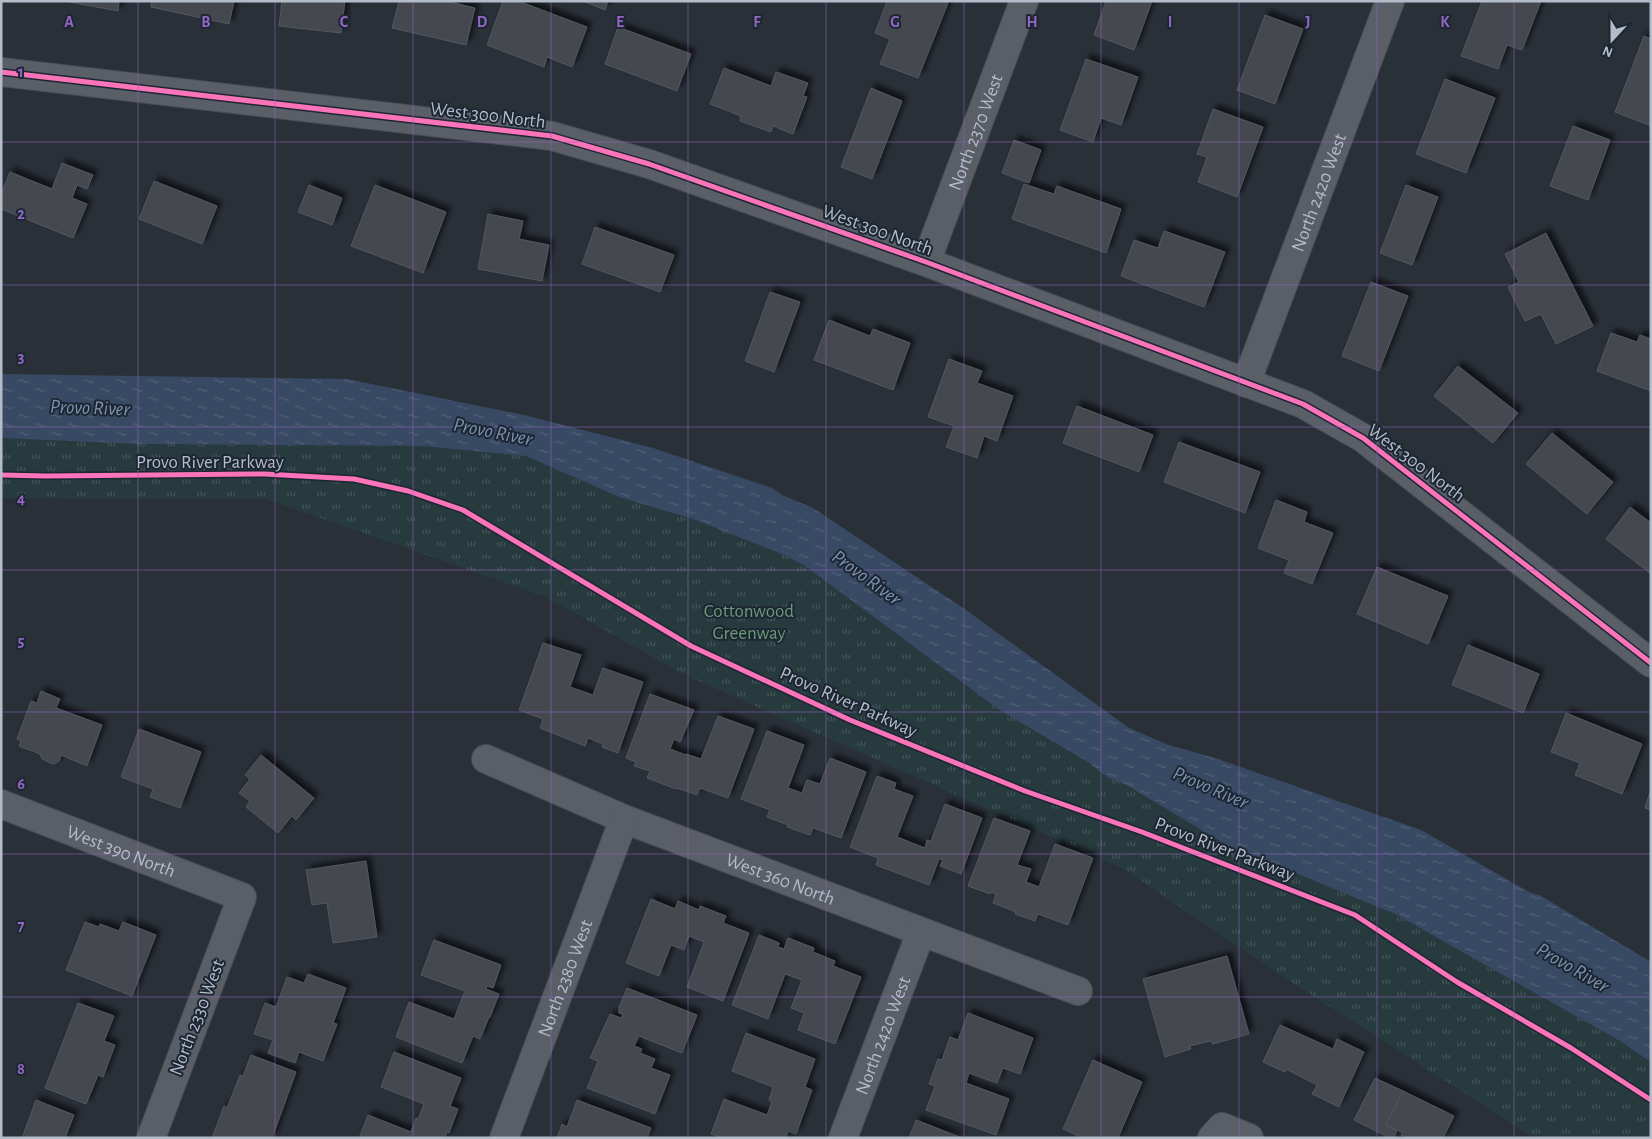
<svg xmlns="http://www.w3.org/2000/svg" width="1652" height="1139" font-family="'Alegreya Sans',sans-serif">
<style>
.grass{fill:url(#grass-tufts)}
.water{fill:url(#water-ripples)}
.building{fill:#444950;stroke:#52575f;filter:url(#shadow)}
.lines{fill:none;stroke-linecap:round;stroke-linejoin:round}
.minor-casing{stroke:#484c53;stroke-width:30}
.minor{stroke:#5a5e66;stroke-width:28}
.cycleway-casing{stroke:#1d2633;stroke-width:8}
.cycleway{stroke:#fb73b8;stroke-width:5}
.grid{fill:none;stroke:#9266c3;stroke-width:1;stroke-opacity:0.55}
.labels{text-anchor:middle;stroke-width:4;stroke-linejoin:round;paint-order:stroke}
.street-label{font-size:19px;fill:#b4bcc9;stroke:#1d2633}
.park-label{font-size:19px;fill:#6b9a76;stroke:#1d2633}
.water-label{font-size:20px;font-style:italic;fill:#7c92b1;stroke:#1d2633}
.grid-label{font-size:16px;text-anchor:middle;font-weight:bold;fill:#9266c3;stroke:#1d2633;stroke-width:4;stroke-linejoin:round;paint-order:stroke}
</style>
<defs>
<pattern id="grass-tufts" width="24" height="20" patternUnits="userSpaceOnUse" patternTransform="scale(1.25)"><rect width="24" height="20" fill="#273a3e"/><path d="M3 7l-1-3M5 7V3M7 7l1-3M15 17l-1-3M17 17v-4M19 17l1-3" fill="none" stroke="#445559"/></pattern>
<pattern id="water-ripples" width="26" height="14" patternUnits="userSpaceOnUse" patternTransform="scale(1.25)"><rect width="26" height="14" fill="#384963"/><path d="M2 4q2-2 4 0t4 0M15 11q2-2 4 0t4 0" fill="none" stroke="#526178"/></pattern>
<filter id="shadow"><feDropShadow dx="4.5" dy="-4.5" stdDeviation="2.5" flood-color="#0009"/></filter>
</defs>
<rect width="100%" height="100%" fill="#2a3038"/>
<!-- grass -->
<path class="grass" d="M1 438 138 444 423 446 526 456 619 497 693 519 784 555 805 566 1001 711 1088 762 1107 777 1126 785 1242 854 1262 859 1397 915 1620 1041 1651 1062V1138H1534L1279 974 1124 869 683 674 544 596 266 499 1 498Z"/>
<!-- water -->
<path class="water" d="M1 374 347 379 524 415 653 448 772 488 782 495 813 508 966 610 1129 728 1166 744 1218 759 1421 830 1529 892 1541 896 1651 962V1062L1620 1041 1397 915 1262 859 1242 854 1126 785 1107 777 1088 762 1001 711 805 566 784 555 693 519 619 497 526 456 423 446 138 444 1 438Z"/>
<!-- building -->
<g class="building">
<path d="M64 1H119L118 11Z"/>
<path d="M152 1H234L229 24 151 7Z"/>
<path d="M282 1H345L341 33 279 26Z"/>
<path d="M399 1H445L475 8 466 45 392 28Z"/>
<path d="M503 1H518L587 27 572 67 547 57 544 67 487 45Z"/>
<path d="M583 1H608L605 10Z"/>
<path d="M887 1H944L948 3 918 78 880 64 890 39 875 33Z"/>
<path d="M1106 1H1152L1134 50 1094 35Z"/>
<path d="M1482 1H1541L1522 50 1507 45 1498 69 1461 56Z"/>
<path d="M1265 15 1303 29 1275 104 1237 90Z"/>
<path d="M618 27 691 54 677 91 605 64Z"/>
<path d="M1644 36 1651 39V126L1615 112Z"/>
<path d="M1086 59 1138 77 1121 125 1101 118 1093 142 1060 130Z"/>
<path d="M724 68 771 86 776 72 808 83 803 96 807 97 793 134 773 126 771 132 740 121 741 116 710 104Z"/>
<path d="M1445 79 1495 98 1466 173 1416 154Z"/>
<path d="M871 88 902 101 872 179 841 167Z"/>
<path d="M1213 109 1263 127 1237 197 1198 182 1207 157 1197 154Z"/>
<path d="M1573 126 1610 140 1588 200 1550 186Z"/>
<path d="M1014 140 1041 150 1029 183 1002 173Z"/>
<path d="M62 163 93 175 87 189 77 185 72 198 87 204 73 238 1 209V194L10 172 52 189Z"/>
<path d="M154 181 217 206 202 244 139 219Z"/>
<path d="M1024 184 1054 194 1057 186 1121 209 1106 253 1012 219Z"/>
<path d="M309 185 342 198 332 225 298 212Z"/>
<path d="M375 185 446 212 423 273 351 246Z"/>
<path d="M1406 185 1438 197 1412 265 1380 253Z"/>
<path d="M488 214 523 221 519 239 549 245 542 281 478 269Z"/>
<path d="M595 227 674 255 660 292 582 264Z"/>
<path d="M1164 231 1225 252 1204 307 1121 276 1134 240 1158 248Z"/>
<path d="M1546 233 1593 326 1556 344 1541 314 1525 321 1508 287 1519 282 1505 254Z"/>
<path d="M1371 282 1408 296 1379 371 1342 356Z"/>
<path d="M770 292 800 302 774 372 745 361Z"/>
<path d="M829 320 870 336 873 329 910 343 893 390 814 360Z"/>
<path d="M1611 333 1637 342 1640 335 1651 339V391L1597 371Z"/>
<path d="M949 359 982 371 977 383 1013 396 997 441 984 436 977 458 946 447 954 426 928 417Z"/>
<path d="M1458 366 1518 413 1493 443 1434 396Z"/>
<path d="M1077 406 1153 435 1139 472 1063 443Z"/>
<path d="M1552 433 1613 482 1587 514 1526 464Z"/>
<path d="M1179 442 1260 472 1245 513 1164 482Z"/>
<path d="M1276 500 1307 512 1304 522 1333 533 1312 584 1284 573 1289 560 1258 548Z"/>
<path d="M1630 507 1651 523V574L1606 539Z"/>
<path d="M1377 567 1448 596 1428 644 1357 614Z"/>
<path d="M543 643 581 655 570 687 593 695 603 668 643 682 618 753 602 747 603 744 588 738 585 746 540 728 543 719 519 710Z"/>
<path d="M1468 645 1539 674 1523 713 1452 685Z"/>
<path d="M41 691 60 699 56 708 102 725 87 766 61 755 59 761 53 764 42 759 40 754 19 746 21 741 17 739 31 701 37 703Z"/>
<path d="M650 694 694 710 680 742 674 739 670 749 686 755V754L701 759 718 716 754 729 728 798 700 788 697 795 677 788 676 789 647 778 650 771 634 766 636 762 626 758Z"/>
<path d="M1566 713 1642 744 1622 794 1575 775 1580 763 1551 752Z"/>
<path d="M139 729 201 752 180 808 150 797 153 789 121 777Z"/>
<path d="M767 731 804 745 788 788 802 793 807 780 820 784 830 758 866 772 841 838 813 828 810 835 787 827 788 825 767 817 770 810 741 799Z"/>
<path d="M261 755 314 798 296 820 292 816 278 833 246 807 250 801 239 793 250 779 245 775Z"/>
<path d="M877 776 896 783 894 789 913 796 897 837 925 848 927 840 931 841 945 804 982 818 961 874 940 866 943 860 939 859 929 885 876 865 878 858 850 847Z"/>
<path d="M1651 788V810L1645 808Z"/>
<path d="M994 818 1030 831 1017 865 1031 869 1026 882 1039 887 1055 844 1093 858 1068 925 1038 914 1035 921 1015 914 1016 912 993 903 996 894 991 892 990 894 968 886Z"/>
<path d="M366 861 377 937 333 943 327 903 312 905 306 870Z"/>
<path d="M651 899 675 909 678 901 699 910 700 906 726 916 723 923 749 933 723 1001 687 987 704 942 689 936 684 950 671 945 659 976 626 963Z"/>
<path d="M85 922 99 927 100 924 119 931 123 922 156 935 132 996 66 970Z"/>
<path d="M759 935 779 943 778 947 784 949 788 938 814 948 813 952 835 961 833 966 861 977 835 1044 798 1030 804 1013 791 1008 802 980 785 974 768 1019 732 1005Z"/>
<path d="M434 940 501 965 493 988 487 986 486 989 499 994 490 1017H489L480 1039 473 1036 462 1063 396 1037 409 1002 454 1019 465 991 421 975Z"/>
<path d="M1227 956 1249 1034 1213 1044 1210 1041 1190 1046 1191 1049 1165 1057 1143 979Z"/>
<path d="M308 974 346 988 333 1023 337 1024 323 1061 299 1052 295 1063 268 1053 273 1040 254 1034 265 1003 276 1007 287 977 304 983Z"/>
<path d="M627 988 697 1015 682 1053 639 1036 634 1046 642 1049 640 1053 655 1059 651 1068 670 1075 655 1114 587 1088 598 1061 590 1058 610 1014 621 1018 623 1014 619 1013V1007Z"/>
<path d="M78 1003 114 1016 104 1041 115 1045 103 1077 98 1075 86 1104 45 1088Z"/>
<path d="M968 1013 1033 1038 1020 1074 1003 1068 997 1083 969 1073 966 1083 1009 1099 996 1135 926 1110 935 1086 929 1084 938 1059 942 1060 950 1037 958 1040Z"/>
<path d="M1280 1025 1333 1049 1337 1039 1364 1052 1339 1107 1312 1094 1317 1085 1286 1069 1285 1072 1263 1062Z"/>
<path d="M746 1033 815 1059 805 1087 812 1090 796 1134 788 1131 786 1138H722L711 1134 724 1099 767 1115 772 1102 769 1100 773 1087 732 1071Z"/>
<path d="M394 1052 461 1078 450 1106 458 1109 449 1133 447 1132 445 1138H359L368 1115 411 1132 416 1118 418 1119 424 1104 381 1087Z"/>
<path d="M251 1055 296 1072 272 1138H212L224 1106 227 1108 240 1075 243 1076Z"/>
<path d="M1093 1060 1142 1082 1118 1138H1083L1063 1129Z"/>
<path d="M1375 1078 1403 1091 1386 1125 1397 1130 1394 1138H1390L1354 1120Z"/>
<path d="M1403 1091 1454 1116 1443 1138H1407L1401 1135 1403 1133 1386 1125Z"/>
<path d="M36 1100 74 1115 65 1138H22Z"/>
<path d="M577 1100 651 1128 647 1138H557L562 1124 567 1127Z"/>
<path d="M916 1120 962 1138H909Z"/>
</g>
<g class="lines">
<!-- minor casing -->
<g class="minor-casing">
<g id="minor">
<path d="M1 72 552 136 649 164 926 262 1303 404 1363 438 1651 663"/>
<path id="s1" d="M926 262 1024 1"/>
<path id="s2" d="M1246 383 1390 1"/>
<path id="s3" d="M486 759 624 819 1078 991"/>
<path id="s4" d="M1 804 242 897 151 1138"/>
<path id="s5" d="M504 1138 624 819"/>
<path id="s6" d="M843 1138 921 932"/>
<path d="M1212 1138 1222 1127 1249 1138"/>
</g>
</g>
<!-- minor -->
<use href="#minor" class="minor"/>
<!-- cycleway casing -->
<g class="cycleway-casing">
<g id="cycleway">
<path d="M1 72 552 136 649 164 926 262 1303 404 1363 438 1651 663"/>
<path d="M1 475 46 476 265 474 354 479 408 491 463 510 691 646 850 720 1025 791 1142 832 1355 915 1457 982 1571 1048 1651 1100"/>
</g>
</g>
<!-- cycleway -->
<use href="#cycleway" class="cycleway"/>
</g>
<!-- grid -->
<path class="grid" d="M138 1V1138M275 1V1138M413 1V1138M551 1V1138M688 1V1138M826 1V1138M964 1V1138M1101 1V1138M1239 1V1138M1377 1V1138M1514 1V1138M1 142H1651M1 285H1651M1 427H1651M1 570H1651M1 712H1651M1 854H1651M1 997H1651"/>
<g class="labels">
<!-- street labels -->
<g class="street-label">
<text transform="translate(488 114) rotate(7)" y="7">West 300 North</text>
<text dy="7" stroke="none"><textPath href="#s1" startOffset="139">North 2370 West</textPath></text>
<text dy="7" stroke="none"><textPath href="#s2" startOffset="204">North 2420 West</textPath></text>
<text transform="translate(878 229) rotate(20)" y="7">West 300 North</text>
<text x="210" y="468">Provo River Parkway</text>
<text transform="translate(1417 462) rotate(37)" y="7">West 300 North</text>
<text transform="translate(849 701) rotate(24)" y="7">Provo River Parkway</text>
<text transform="translate(1225 848) rotate(21)" y="7">Provo River Parkway</text>
<text dy="7" stroke="none"><textPath href="#s4" startOffset="129">West 390 North</textPath></text>
<text dy="7" stroke="none"><textPath href="#s3" startOffset="318">West 360 North</textPath></text>
<text dy="7" stroke="none"><textPath href="#s5" startOffset="171">North 2380 West</textPath></text>
<text transform="translate(196 1017) rotate(-69)" y="7">North 2330 West</text>
<text dy="7" stroke="none"><textPath href="#s6" startOffset="110">North 2420 West</textPath></text>
</g>
<!-- park labels -->
<g class="park-label">
<text x="749" y="617">Cottonwood<tspan x="749" dy="22">Greenway</tspan></text>
</g>
<!-- water labels -->
<g class="water-label">
<text transform="translate(90 407) rotate(2)" y="7">Provo River</text>
<text transform="translate(493 431) rotate(11)" y="7">Provo River</text>
<text transform="translate(867 577) rotate(36)" y="7">Provo River</text>
<text transform="translate(1211 787) rotate(23)" y="7">Provo River</text>
<text transform="translate(1573 967) rotate(30)" y="7">Provo River</text>
</g>
</g>
<g class="grid-label">
<text x="69" y="27">A</text>
<text x="206" y="27">B</text>
<text x="344" y="27">C</text>
<text x="482" y="27">D</text>
<text x="620" y="27">E</text>
<text x="757" y="27">F</text>
<text x="895" y="27">G</text>
<text x="1032" y="27">H</text>
<text x="1170" y="27">I</text>
<text x="1308" y="27">J</text>
<text x="1445" y="27">K</text>
<text x="21" y="77">1</text>
<text x="21" y="219">2</text>
<text x="21" y="362">3</text>
<text x="21" y="504">4</text>
<text x="21" y="646">5</text>
<text x="21" y="789">6</text>
<text x="21" y="931">7</text>
<text x="21" y="1074">8</text>
</g>
<!-- border -->
<rect width="1652" height="1139" fill="none" stroke="#b4bcc9" stroke-width="5"/>
<!-- north arrow -->
<g transform="translate(1612 40) rotate(201)" stroke="#1d2633" stroke-width="4" paint-order="stroke">
<path d="M0-4L9 19L0 12L-9 19Z" fill="#b4bcc9"/>
<text y="-8" font-size="14" font-weight="bold" text-anchor="middle" fill="#b4bcc9">N</text>
</g>
</svg>
